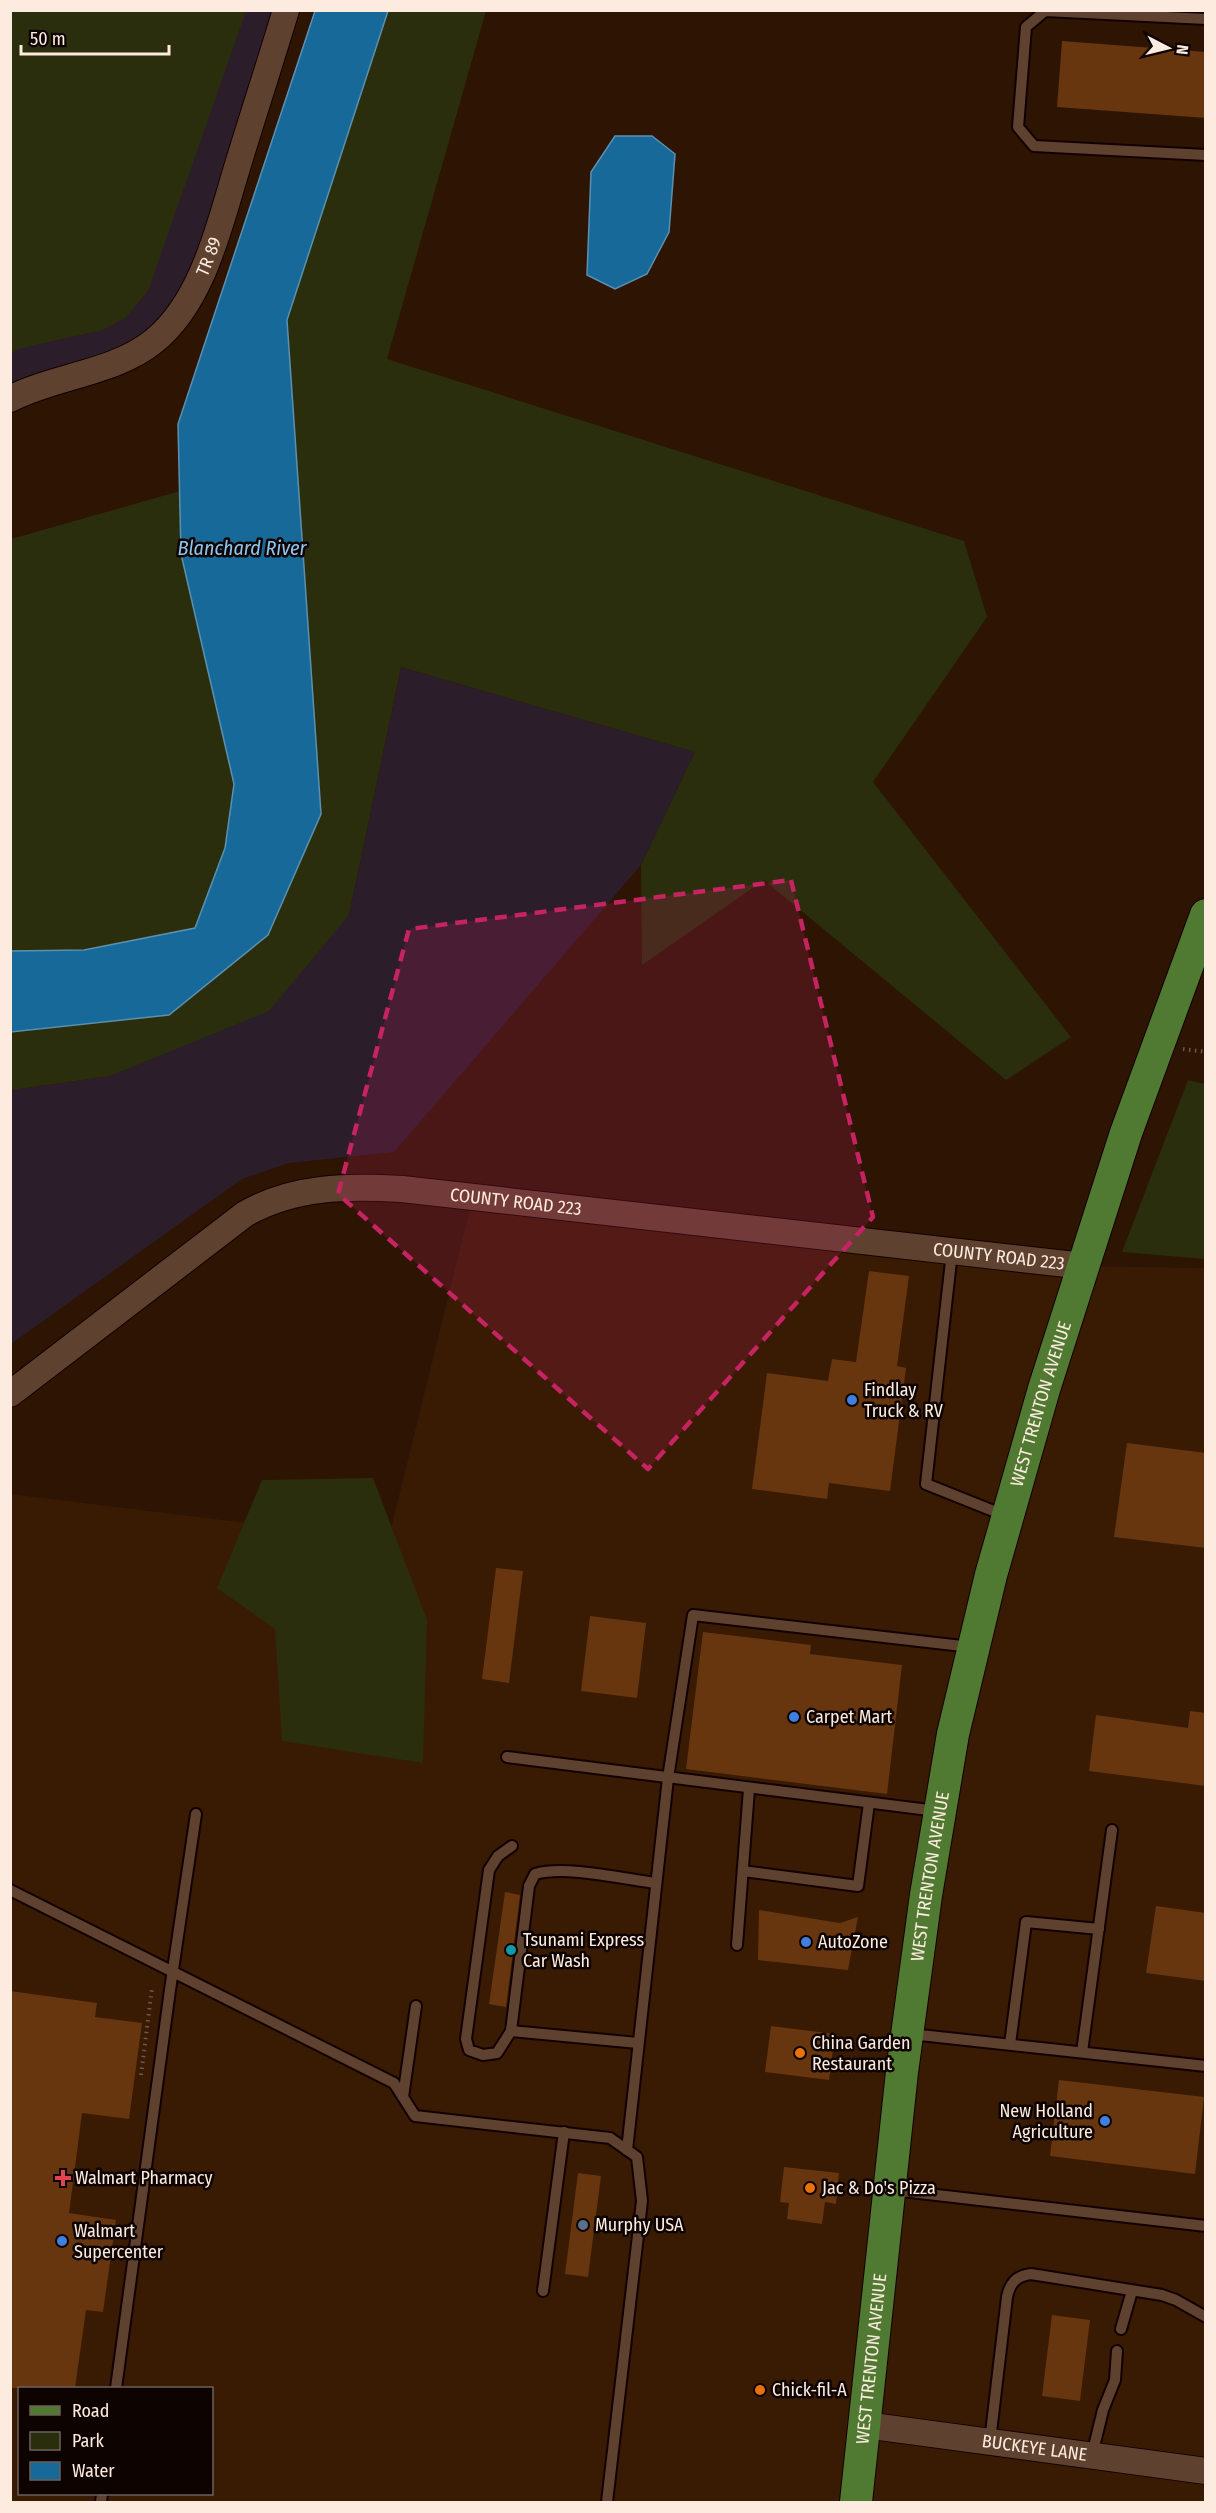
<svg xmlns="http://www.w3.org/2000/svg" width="1216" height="2513" font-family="'Fira Sans Condensed',sans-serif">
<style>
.built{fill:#391a03;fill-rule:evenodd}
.industrial{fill:#2b1d29}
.green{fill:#2b2e0c}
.water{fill:#17699a;stroke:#5c90af;stroke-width:1.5}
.building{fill:#67360e}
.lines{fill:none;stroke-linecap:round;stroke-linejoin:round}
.service-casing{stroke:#130100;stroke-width:14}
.tertiary-casing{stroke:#130100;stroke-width:28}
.primary-casing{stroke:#130100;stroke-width:34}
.path{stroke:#6f5849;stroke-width:4;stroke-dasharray:1.5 4.5;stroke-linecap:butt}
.service{stroke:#5e422f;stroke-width:10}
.tertiary{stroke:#5e422f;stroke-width:26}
.primary{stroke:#507a32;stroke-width:32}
.marked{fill:#c52362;fill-opacity:0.2;stroke:#c52362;stroke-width:4.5;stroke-dasharray:12 8;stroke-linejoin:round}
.shop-dot{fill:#3f7fe0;stroke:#0d0401;stroke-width:2}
.culture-dot{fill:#0f9aa8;stroke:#0d0401;stroke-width:2}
.food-dot{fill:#e8710a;stroke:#0d0401;stroke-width:2}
.health-dot{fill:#e0444e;stroke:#0d0401;stroke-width:2}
.service-dot{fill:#5c6f8a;stroke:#0d0401;stroke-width:2}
.labels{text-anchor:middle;stroke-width:5;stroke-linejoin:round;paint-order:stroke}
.street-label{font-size:18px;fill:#fdebdf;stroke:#0d0401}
.poi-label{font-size:18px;fill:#fdebdf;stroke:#0d0401;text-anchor:start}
.water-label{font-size:20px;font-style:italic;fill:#8fc6f0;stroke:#0d0401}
</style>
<rect width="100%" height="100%" fill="#2d1403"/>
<!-- built -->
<path class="built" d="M473 1197 1084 1266 1205 1268V2502H11V1494L388 1540ZM20 2388H212V2494H20Z"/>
<!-- industrial -->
<g class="industrial">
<path d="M11 11H286L183 310 111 365 11 399Z"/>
<path d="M401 667 695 752 641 865 394 1152 289 1163 242 1179 11 1344 10 1090 110 1076 349 915Z"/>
</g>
<!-- green -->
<g class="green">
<path d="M10 11H246L148 291 125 318 103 330 21 348 11 353Z"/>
<path d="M388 11H486L387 359 964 541 987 617 873 782 1071 1037 1006 1080 764 880 642 965 641 865 695 752 401 667 349 915 269 1011 110 1076 11 1090 10 1032 169 1015 321 814 287 320Z"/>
<path d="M180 491 181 554 234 784 225 848 195 928 84 950 11 952V539Z"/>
<path d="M1188 1080 1205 1084V1259L1122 1252Z"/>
<path d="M373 1478 427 1620 423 1763 282 1741 275 1629 217 1588 262 1480Z"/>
</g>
<!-- water -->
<g class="water">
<path d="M315 11H388L287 320 321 814 268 935 169 1015 11 1032V951L84 950 195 928 225 848 234 784 181 554 178 424Z"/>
<path d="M615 136H652L675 154 669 232 647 274 615 289 587 275 591 172Z"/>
</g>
<!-- building -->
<g class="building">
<path d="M1062 41 1206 52V118L1057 107Z"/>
<path d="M869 1271 909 1276 897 1366 906 1368 890 1491 829 1483 827 1499 752 1489 767 1373 828 1381 832 1359 856 1362Z"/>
<path d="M1127 1443 1206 1453V1548L1114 1537Z"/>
<path d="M496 1568 523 1571 509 1683 482 1679Z"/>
<path d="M590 1616 646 1623 637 1698 581 1691Z"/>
<path d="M703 1632 811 1645 810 1654 902 1665 887 1794 686 1769Z"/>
<path d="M1190 1711 1206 1713V1786L1089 1771 1096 1715 1188 1728Z"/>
<path d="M505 1892 520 1895 506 2007 489 2004Z"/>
<path d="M1156 1906 1206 1913V1981L1146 1973Z"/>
<path d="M759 1910 840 1923 858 1917 848 1970 758 1960Z"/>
<path d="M10 1991 97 2003 95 2017 142 2023 129 2119 82 2113 69 2213 116 2220 103 2312 86 2310 75 2388H10Z"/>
<path d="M771 2026 835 2034 829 2080 765 2072Z"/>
<path d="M1059 2080 1204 2097 1195 2174 1050 2156Z"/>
<path d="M784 2167 839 2173 836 2204 825 2202 822 2224 787 2219 789 2203 780 2202Z"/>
<path d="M578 2173 601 2176 588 2277 565 2274Z"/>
<path d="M1052 2315 1090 2320 1080 2401 1042 2396Z"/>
</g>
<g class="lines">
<!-- service casing -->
<g class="service-casing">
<g id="service">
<path d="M1206 19 1045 11 1026 27 1018 127 1034 146 1206 155"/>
<path d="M952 1252 926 1484 1006 1516"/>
<path d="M507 1757 937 1811"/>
<path d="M512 1846 498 1856 489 1870 466 2039 469 2050 483 2055 497 2053 511 2031 529 1886 535 1874C565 1865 624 1879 656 1883"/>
<path d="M743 1871 858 1886 869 1803"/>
<path d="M10 1890 394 2083 415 2116 610 2138 637 2157 642 2201 607 2502"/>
<path d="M737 1945 749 1789"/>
<path d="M511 2031 638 2043"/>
<path d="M911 2034 1206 2066"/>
<path d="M1010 2044 1026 1922 1099 1929"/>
<path d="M1082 2052 1112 1830"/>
<path d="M403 2097 416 2006"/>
<path d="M627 2150 668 1778 693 1615 971 1647"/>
<path d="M893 2190 1206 2226"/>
<path d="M543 2291 564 2132"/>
<path d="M1121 2329 1132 2291"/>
<path d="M116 2388 170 1990 196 1814"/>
<path d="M990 2441 1007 2297C1010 2283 1016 2276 1031 2274L1162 2295 1176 2300 1206 2317"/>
<path d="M1092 2455 1103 2410 1115 2380 1117 2351"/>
<path d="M101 2502 102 2494"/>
</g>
</g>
<!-- tertiary casing -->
<g class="tertiary-casing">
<g id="tertiary">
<path id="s1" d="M10 399C54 376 115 373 154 341 205 300 221 218 240 158 255 109 271 60 286 10"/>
<path id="s2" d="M10 1394 245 1214C294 1186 347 1186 402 1189L1084 1266"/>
<path id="s3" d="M865 2425 1206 2471"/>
</g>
</g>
<!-- primary casing -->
<g class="primary-casing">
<g id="primary">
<path id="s4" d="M856 2502 902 2072 926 1895 953 1734 991 1575 1044 1389 1126 1133 1206 915"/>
</g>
</g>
<!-- path -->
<g class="path">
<path d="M1183 1049 1206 1052"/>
<path d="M141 2075 152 1988"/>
</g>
<!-- service -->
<use href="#service" class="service"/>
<!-- tertiary -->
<use href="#tertiary" class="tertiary"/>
<!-- primary -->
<use href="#primary" class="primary"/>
</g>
<!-- marked area -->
<path class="marked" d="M791 880 873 1217 648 1469 338 1194 409 929Z"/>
<!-- markers -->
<g class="shop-dot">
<circle cx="852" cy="1400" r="6"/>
<circle cx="794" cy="1717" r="6"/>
<circle cx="806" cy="1942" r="6"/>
<circle cx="1105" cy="2121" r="6"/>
<circle cx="62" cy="2241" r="6"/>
</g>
<circle class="culture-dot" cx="511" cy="1950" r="6"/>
<g class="food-dot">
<circle cx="800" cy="2053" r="6"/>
<circle cx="810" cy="2188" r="6"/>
<circle cx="760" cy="2390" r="6"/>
</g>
<path class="health-dot" d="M60 2169h6v6h6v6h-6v6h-6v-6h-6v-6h6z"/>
<circle class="service-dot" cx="583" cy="2225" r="6"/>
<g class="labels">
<!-- street labels -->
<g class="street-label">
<text dy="6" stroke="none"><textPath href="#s1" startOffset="258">TR 89</textPath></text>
<text dy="6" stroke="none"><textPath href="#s2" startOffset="572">COUNTY ROAD 223</textPath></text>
<text dy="6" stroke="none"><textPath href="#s2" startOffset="1058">COUNTY ROAD 223</textPath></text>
<text dy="6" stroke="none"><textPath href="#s4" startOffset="1116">WEST TRENTON AVENUE</textPath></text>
<text dy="6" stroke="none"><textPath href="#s4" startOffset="630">WEST TRENTON AVENUE</textPath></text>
<text dy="6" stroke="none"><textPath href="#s4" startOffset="144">WEST TRENTON AVENUE</textPath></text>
<text dy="6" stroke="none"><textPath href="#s3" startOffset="171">BUCKEYE LANE</textPath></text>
</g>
<!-- poi labels -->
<g class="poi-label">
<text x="864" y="1396">Findlay<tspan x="864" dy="21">Truck &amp; RV</tspan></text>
<text x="806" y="1723">Carpet Mart</text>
<text x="523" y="1946">Tsunami Express<tspan x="523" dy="21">Car Wash</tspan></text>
<text x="818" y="1948">AutoZone</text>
<text x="812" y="2049">China Garden<tspan x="812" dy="21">Restaurant</tspan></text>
<text x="1093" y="2117" text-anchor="end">New Holland<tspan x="1093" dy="21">Agriculture</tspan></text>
<text x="75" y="2184">Walmart Pharmacy</text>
<text x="822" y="2194">Jac &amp; Do's Pizza</text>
<text x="595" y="2231">Murphy USA</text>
<text x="74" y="2237">Walmart<tspan x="74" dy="21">Supercenter</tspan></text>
<text x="772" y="2396">Chick-fil-A</text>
</g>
<!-- water labels -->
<g class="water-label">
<text x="242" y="555">Blanchard River</text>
</g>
</g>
<!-- border -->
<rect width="1216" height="2513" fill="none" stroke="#fdebdf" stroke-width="24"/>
<!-- legend -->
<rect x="18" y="2387" width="195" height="108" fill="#0d0401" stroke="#6d605a" stroke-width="1.5"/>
<rect x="30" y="2406" width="30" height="9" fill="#507a32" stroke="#6d605a" stroke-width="1.5"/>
<text x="72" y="2417" font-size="18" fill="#fdebdf">Road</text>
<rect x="30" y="2432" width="30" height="18" fill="#2b2e0c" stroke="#6d605a" stroke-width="1.5"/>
<text x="72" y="2447" font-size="18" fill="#fdebdf">Park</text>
<rect x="30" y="2462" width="30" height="18" fill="#17699a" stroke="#6d605a" stroke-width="1.5"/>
<text x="72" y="2477" font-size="18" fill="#fdebdf">Water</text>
<!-- north arrow -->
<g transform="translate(1168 48) rotate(97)" stroke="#0d0401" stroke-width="4.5" paint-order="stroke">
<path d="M0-4.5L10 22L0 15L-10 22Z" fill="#fdebdf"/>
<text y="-9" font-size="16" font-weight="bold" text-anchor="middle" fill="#fdebdf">N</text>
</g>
<!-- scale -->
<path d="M21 45v9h148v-9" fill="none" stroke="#fdebdf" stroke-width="3"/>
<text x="30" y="45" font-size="18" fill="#fdebdf" stroke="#0d0401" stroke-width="4.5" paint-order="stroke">50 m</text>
</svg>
